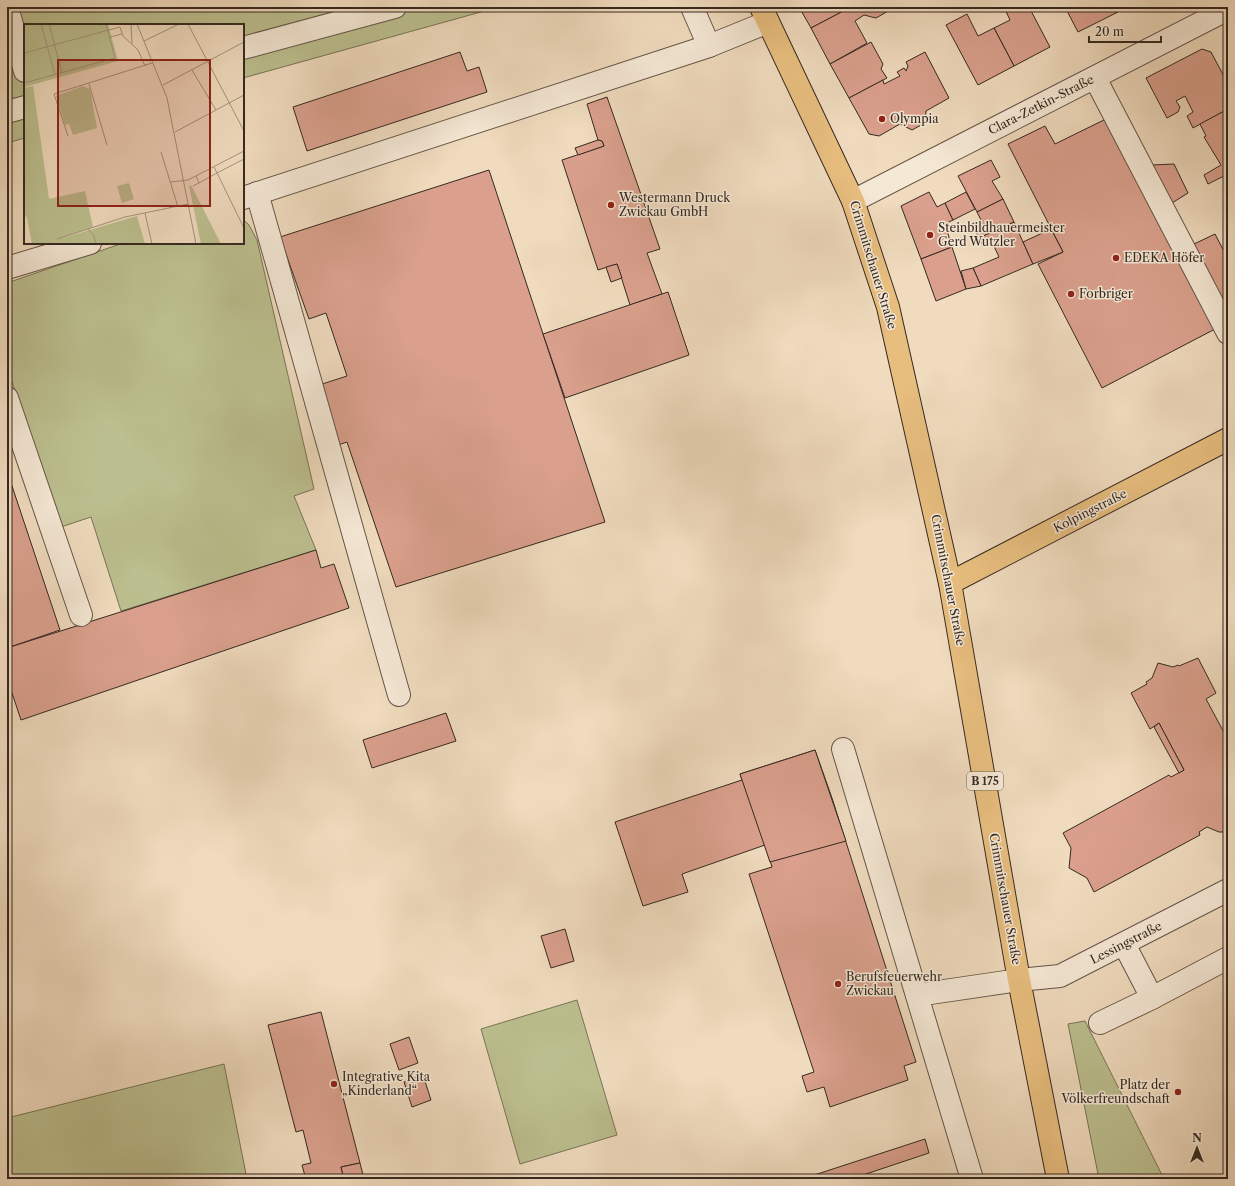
<svg xmlns="http://www.w3.org/2000/svg" width="1235" height="1186" font-family="'Libre Caslon Text',serif">
<style>
.green{fill:#bcbf8f;stroke:#787458}
.building{fill:#daa08d;stroke:#352921}
.lines{fill:none;stroke-linecap:round;stroke-linejoin:round}
.minor-casing{stroke:#645648;stroke-width:24}
.major-casing{stroke:#352921;stroke-width:24}
.minor{stroke:#f5e8d5;stroke-width:22}
.major{stroke:#e8be7f;stroke-width:22}
.poi-dot{fill:#8f2418;stroke:#f5e8d5;stroke-width:1.5}
.labels{text-anchor:middle;stroke-width:3;stroke-linejoin:round;paint-order:stroke}
.shield{fill:#f5e8d5;stroke:#6f6257;stroke-width:1}
.shield-label{font-size:11px;font-weight:bold;fill:#352921}
.street-label{font-size:12px;fill:#352921;stroke:#f5e8d5}
.poi-label{font-size:12px;fill:#352921;stroke:#f5e8d5;text-anchor:start}
.inset-road{fill:none;stroke:#a5947f;stroke-width:1}
.view{fill:#8f2418;fill-opacity:0.15;stroke:#8f2418;stroke-width:2}
.inset-edge{fill:none;stroke:#352921;stroke-width:2}
</style>
<rect width="100%" height="100%" fill="#f0dbbe"/>
<filter id="stains"><feTurbulence type="fractalNoise" baseFrequency=".005" numOctaves="4"/><feColorMatrix values="0 0 0 0 .2 0 0 0 0 .09 0 0 0 0 .02 0 0 0 .5 -.17"/></filter>
<radialGradient id="worn" r=".72"><stop offset=".6" stop-color="#630" stop-opacity="0"/><stop offset="1" stop-color="#630" stop-opacity=".3"/></radialGradient>
<!-- green -->
<g class="green">
<path d="M7 7H487L488 10 243 78V25H25V138L7 143Z"/>
<path d="M243 219 249 225 257 240 314 489 294 496 316 550 121 611 91 517 61 527 7 367V283L123 243H243Z"/>
<path d="M577 1000 617 1135 520 1164 481 1029Z"/>
<path d="M1085 1021 1164 1179H1099L1068 1024Z"/>
<path d="M224 1064 247 1179H7V1118Z"/>
</g>
<!-- building -->
<g class="building">
<path d="M799 7H851L811 28Z"/>
<path d="M851 7H895L876 18 864 15 855 21 867 43 830 64 811 28Z"/>
<path d="M1004 7H1029L1050 47 1014 66 994 28 1010 20Z"/>
<path d="M1065 7H1113L1116 13 1078 32Z"/>
<path d="M1113 7H1127L1116 13Z"/>
<path d="M967 14 978 36 994 28 1014 66 978 85 946 25Z"/>
<path d="M871 42 883 64 881 69 887 78 849 98 830 64Z"/>
<path d="M1202 49 1211 52 1228 84V109L1193 128 1187 116 1193 112 1185 96 1176 101 1180 107 1178 112 1167 118 1146 78Z"/>
<path d="M460 52 467 71 479 67 487 92 307 151 293 107Z"/>
<path d="M925 52 949 98 926 111 925 123 912 130 900 124 879 136 869 134 849 98 883 80 884 84 900 76 897 72 904 68 906 71 908 66 906 62Z"/>
<path d="M607 97 660 249 647 253 662 294 630 305 617 264 598 270 562 160 604 146 602 141 598 140 587 104Z"/>
<path d="M1228 109V174L1208 184 1204 175 1221 165 1204 137 1206 136 1200 124Z"/>
<path d="M1110 117 1217 328 1102 388 1038 264 1063 252 1008 144 1045 126 1055 144Z"/>
<path d="M598 140 602 141 604 146 578 155 575 148Z"/>
<path d="M991 160 1000 177 992 181 1003 199 977 212 958 176Z"/>
<path d="M1174 164 1188 193 1172 203 1152 165Z"/>
<path d="M489 170 605 522 396 587 347 442 335 446 316 386 347 376 326 313 309 319 280 237Z"/>
<path d="M929 192 937 207 945 203 953 220 945 224 952 247 921 259 901 206Z"/>
<path d="M966 192 975 209 953 220 945 203Z"/>
<path d="M1003 199 1014 222 979 238 972 224 981 220 977 212Z"/>
<path d="M1014 222 1033 264 981 286 973 268 999 257 992 242 983 246 979 238Z"/>
<path d="M1051 229 1063 252 1033 264 1023 242Z"/>
<path d="M1215 234 1228 259V313L1192 245Z"/>
<path d="M952 247 966 289 936 301 921 259Z"/>
<path d="M617 264 622 278 611 282 606 267Z"/>
<path d="M973 268 981 286 966 289 961 271Z"/>
<path d="M668 292 689 355 565 398 543 334Z"/>
<path d="M7 471 60 630 7 648Z"/>
<path d="M316 550 321 568 334 564 349 608 21 720 7 678V648Z"/>
<path d="M1198 658 1216 693 1206 699 1228 740V832H1219L1207 827 1199 832 1200 835 1094 892 1087 878 1069 868 1071 848 1063 833 1169 775 1171 777 1184 770 1159 723 1150 729 1131 693 1147 684 1146 682 1152 678 1158 663 1173 667 1178 665 1179 666Z"/>
<path d="M446 713 456 741 372 768 363 740Z"/>
<path d="M1159 723 1184 770 1179 773 1154 727Z"/>
<path d="M815 750 832 798 916 1062 904 1066 908 1080 830 1107 824 1087 807 1092 802 1076 814 1072 749 874 772 867 765 845 682 874 688 892 643 906 615 822 742 780 740 774Z"/>
<path d="M815 750 846 841 770 862 740 774Z"/>
<path d="M565 929 574 961 551 968 541 936Z"/>
<path d="M321 1012 360 1163 341 1167 344 1179H298L305 1176 302 1165 311 1163 303 1130 296 1132 268 1025Z"/>
<path d="M409 1037 418 1063 399 1070 390 1044Z"/>
<path d="M423 1075 431 1100 412 1107 404 1082Z"/>
<path d="M925 1139 929 1153 851 1179H802Z"/>
<path d="M360 1163 364 1179H344L341 1167Z"/>
</g>
<g class="lines">
<!-- minor casing -->
<g class="minor-casing">
<g id="minor">
<path d="M7 7 25 71"/>
<path d="M692 7 709 46"/>
<path d="M243 48 395 7"/>
<path d="M1095 78 1228 333"/>
<path d="M7 112 25 107"/>
<path d="M257 193 399 695"/>
<path d="M243 198 709 46 768 22"/>
<path d="M853 201 1228 9"/>
<path d="M7 268 90 243"/>
<path d="M7 398 81 615"/>
<path d="M843 749 972 1179"/>
<path d="M917 995 1019 980 1060 976 1228 890"/>
<path d="M1152 998 1228 958"/>
<path d="M1100 1023 1152 998 1124 944"/>
</g>
</g>
<!-- major casing -->
<g class="major-casing">
<g id="major">
<path d="M761 7 853 201 888 307 950 583 1019 980 1058 1179"/>
<path d="M950 583 1228 439"/>
</g>
</g>
<!-- minor -->
<use href="#minor" class="minor"/>
<!-- major -->
<use href="#major" class="major"/>
</g>
<!-- markers -->
<g class="poi-dot">
<circle cx="882" cy="119" r="4"/>
<circle cx="611" cy="205" r="4"/>
<circle cx="930" cy="235" r="4"/>
<circle cx="1116" cy="258" r="4"/>
<circle cx="1071" cy="294" r="4"/>
<circle cx="838" cy="984" r="4"/>
<circle cx="334" cy="1084" r="4"/>
<circle cx="1178" cy="1092" r="4"/>
</g>
<g class="labels">
<!-- shield labels -->
<rect class="shield" x="967" y="772" width="36" height="18" rx="3"/>
<g class="shield-label">
<text x="985" y="785">B 175</text>
</g>
<!-- street labels -->
<g class="street-label">
<text transform="translate(1041 105) rotate(-27)" y="4">Clara-Zetkin-Straße</text>
<text transform="translate(873 265) rotate(73)" y="4">Crimmitschauer Straße</text>
<text transform="translate(1090 511) rotate(-27)" y="4">Kolpingstraße</text>
<text transform="translate(948 580) rotate(79)" y="4">Crimmitschauer Straße</text>
<text transform="translate(1005 899) rotate(80)" y="4">Crimmitschauer Straße</text>
<text transform="translate(1126 943) rotate(-27)" y="4">Lessingstraße</text>
</g>
<!-- poi labels -->
<g class="poi-label">
<text x="890" y="123">Olympia</text>
<text x="619" y="202">Westermann Druck<tspan x="619" dy="14">Zwickau GmbH</tspan></text>
<text x="938" y="232">Steinbildhauermeister<tspan x="938" dy="14">Gerd Wutzler</tspan></text>
<text x="1124" y="262">EDEKA Höfer</text>
<text x="1079" y="298">Forbriger</text>
<text x="846" y="981">Berufsfeuerwehr<tspan x="846" dy="14">Zwickau</tspan></text>
<text x="342" y="1081">Integrative Kita<tspan x="342" dy="14">„Kinderland“</tspan></text>
<text x="1170" y="1089" text-anchor="end">Platz der<tspan x="1170" dy="14">Völkerfreundschaft</tspan></text>
</g>
</g>
<!-- overview -->
<g transform="translate(24 24)">
<rect width="220" height="220" fill="#f0dbbe"/>
<path d="M0 0H84L94 37 0 63ZM9 62 25 175 61 167 69 203 35 215 113 192 121 220H8L3 194 0 190V64ZM59 62 66 65 73 104 49 111 45 100 41 101 32 72ZM105 159 110 175 98 179 93 162ZM167 161 197 220H177L165 162Z" fill="#bcbf8f"/>
<path class="inset-road" d="M17 0 31 51M25 0 38 49M107 0 108 20M113 0 143 74 172 220M164 0 220 107M86 13 98 10M120 17 155 0M0 29 96 3 99 12 114 26 121 42M168 46 192 86M0 59 91 34 82 0M65 60 83 121M139 61 220 18M151 108 220 71M44 112 30 70 128 39M137 128 154 183M190 143 193 149 220 135M147 158 164 156 220 127M175 159 193 149 220 204M169 162 175 159 172 152M121 189 128 220M64 205 70 212 72 220M33 215 101 193 164 180"/>
<path class="view" d="M34 36H186V182H34Z"/>
<rect width="220" height="220" class="inset-edge"/>
</g>
<!-- margin -->
<rect width="1235" height="1186" fill="none" stroke="#f0dbbe" stroke-width="24"/>
<rect x="8" y="8" width="1219" height="1170" fill="none" stroke="#352921" stroke-width="2"/>
<rect x="12" y="12" width="1211" height="1162" fill="none" stroke="#352921"/>
<!-- north arrow -->
<g transform="translate(1197 1148)" stroke="#f5e8d5" stroke-width="3" paint-order="stroke">
<path d="M0-3L7 15L0 10L-7 15Z" fill="#352921"/>
<text y="-6" font-size="11" font-weight="bold" text-anchor="middle" fill="#352921">N</text>
</g>
<!-- scale -->
<path d="M1089 36v6h72v-6" fill="none" stroke="#352921" stroke-width="2"/>
<text x="1095" y="36" font-size="12" fill="#352921" stroke="#f5e8d5" stroke-width="3" paint-order="stroke">20 m</text>
<rect width="100%" height="100%" filter="url(#stains)"/>
<rect width="100%" height="100%" fill="url(#worn)"/>
</svg>
